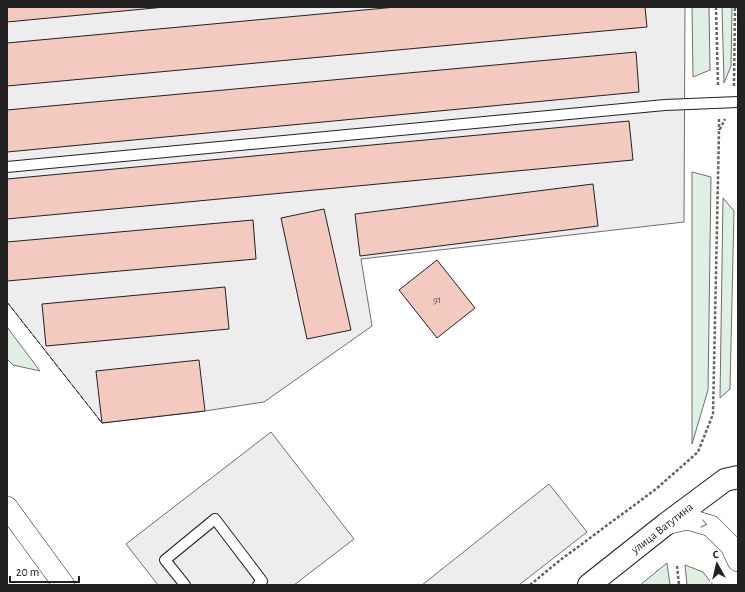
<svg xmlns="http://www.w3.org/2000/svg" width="745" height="592" font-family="'Alegreya Sans',sans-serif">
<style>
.green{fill:#e0efe3;stroke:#6f6f6f}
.parking{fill:#ededed;stroke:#6f6f6f}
.building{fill:#f3c9c0;stroke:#222}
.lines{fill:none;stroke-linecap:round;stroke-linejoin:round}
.service-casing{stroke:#222;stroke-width:12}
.minor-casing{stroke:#222;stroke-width:22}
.secondary-casing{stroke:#222;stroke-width:24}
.path{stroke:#646464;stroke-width:2.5;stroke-dasharray:3 2;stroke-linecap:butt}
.service{stroke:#fff;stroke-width:10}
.minor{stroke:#fff;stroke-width:21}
.secondary{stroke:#fff;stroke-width:22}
.fence{stroke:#222;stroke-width:1;stroke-dasharray:5 2;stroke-linecap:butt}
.oneway{stroke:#9c9c9c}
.labels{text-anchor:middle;stroke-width:3;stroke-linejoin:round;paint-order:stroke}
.number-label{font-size:10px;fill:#564c4a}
.street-label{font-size:12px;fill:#222;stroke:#fff}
</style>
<rect width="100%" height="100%" fill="#fff"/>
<!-- green -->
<g class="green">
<path d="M692 7H709L710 70 693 77Z"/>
<path d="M722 7H732L731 66 724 83Z"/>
<path d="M692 172 711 177 708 390 692 444Z"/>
<path d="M723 198 734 211 730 389 720 398Z"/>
<path d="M7 328V327L40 371 13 365 7 359Z"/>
<path d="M667 563 670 585H640Z"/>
<path d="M685 565 703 572 713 585H687Z"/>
</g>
<!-- parking -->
<g class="parking">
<path d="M7 7H685L684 222 361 259 372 326 264 402 205 411 102 423 7 302Z"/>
<path d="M271 432 354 539 294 585H158L126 544Z"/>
<path d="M549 484 587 532 519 585H422Z"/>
</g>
<!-- building -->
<g class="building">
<path d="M7 7H165L7 22Z"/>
<path d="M396 7H645L647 27 7 86V43Z"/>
<path d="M636 52 639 92 7 152V110Z"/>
<path d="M629 121 633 160 7 219V179Z"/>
<path d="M593 184 598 226 360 256 355 214Z"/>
<path d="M324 209 351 330 307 339 281 218Z"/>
<path d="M253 220 256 259 7 281V242Z"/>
<path d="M437 260 475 308 437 338 399 290Z"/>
<path d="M225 287 229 329 46 346 42 304Z"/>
<path d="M199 360 205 411 102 423 96 371Z"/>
</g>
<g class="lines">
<!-- service casing -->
<g class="service-casing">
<g id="service">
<path d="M7 167 665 105 738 102"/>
<path d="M185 585 165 560 215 519 262 581 258 585"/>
</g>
</g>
<!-- minor casing -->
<g class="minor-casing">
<g id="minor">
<path d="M7 507 64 585"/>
<path d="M666 524 687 519 711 526 731 546 738 561"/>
</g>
</g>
<!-- secondary casing -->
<g class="secondary-casing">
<path id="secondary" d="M589 585 666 524 725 480 738 477"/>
</g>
<!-- path -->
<g class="path">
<path d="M716 7 718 86"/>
<path d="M734 86 735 7"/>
<path d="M719 119V130"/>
<path d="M677 566 679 585"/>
<path d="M530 585 559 561 656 489 698 452 713 414 719 131 725 119"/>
</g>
<!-- service -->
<use href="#service" class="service"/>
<!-- minor -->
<use href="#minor" class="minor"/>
<!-- secondary -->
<use href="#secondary" class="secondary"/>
<!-- fence -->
<path class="fence" d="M7 302 102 423"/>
</g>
<!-- one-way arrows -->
<defs><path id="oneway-chevron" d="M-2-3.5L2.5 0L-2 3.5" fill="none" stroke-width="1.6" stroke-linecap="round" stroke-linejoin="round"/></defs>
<use class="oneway" href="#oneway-chevron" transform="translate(704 524) rotate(14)"/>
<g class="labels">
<!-- number labels -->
<g class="number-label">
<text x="437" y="303">91</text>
</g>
<!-- street labels -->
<g class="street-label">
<text transform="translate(662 528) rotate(-38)" y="4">улица Ватутина</text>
</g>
</g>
<!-- border -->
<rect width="745" height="592" fill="none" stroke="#222222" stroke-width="16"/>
<!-- north arrow -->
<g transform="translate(717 564) rotate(352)" stroke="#ffffff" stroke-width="3" paint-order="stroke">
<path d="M0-3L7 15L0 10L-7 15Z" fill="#222222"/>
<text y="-6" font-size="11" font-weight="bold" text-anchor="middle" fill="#222222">С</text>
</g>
<!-- scale -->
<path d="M10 576v6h69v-6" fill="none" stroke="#222222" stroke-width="2"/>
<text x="16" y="576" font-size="12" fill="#222222" stroke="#ffffff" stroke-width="3" paint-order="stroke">20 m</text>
</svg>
